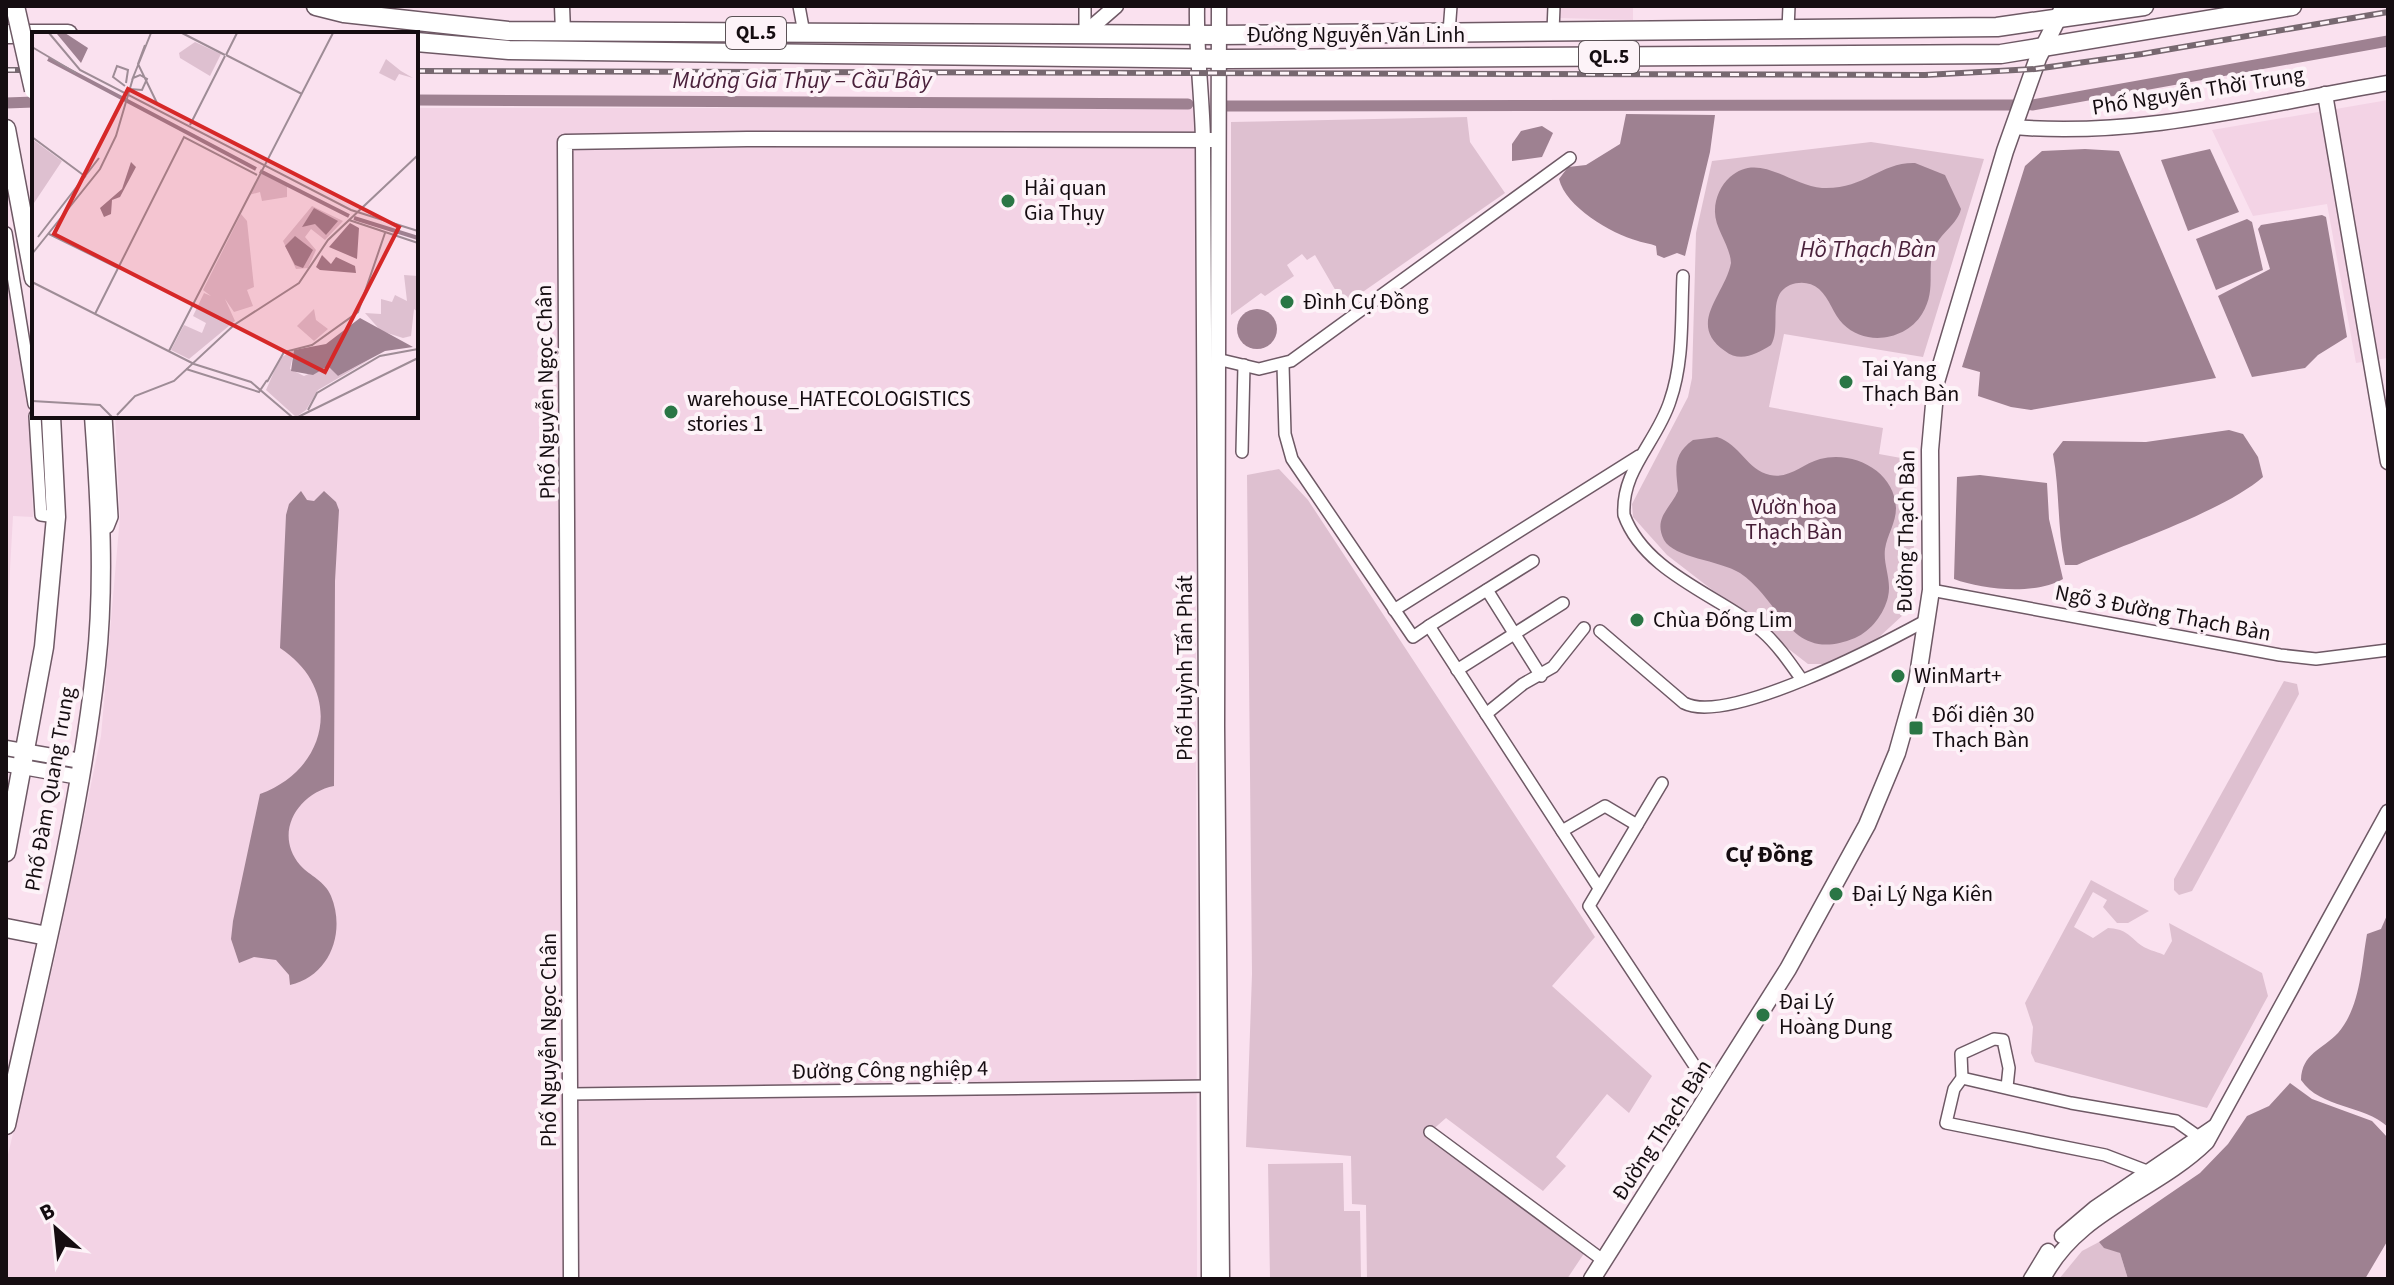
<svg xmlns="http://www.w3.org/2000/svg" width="2394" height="1285" font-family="'Source Sans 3',sans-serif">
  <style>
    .built { fill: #f3d3e5 }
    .green { fill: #dec0d0 }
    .water { fill: #9e8191 }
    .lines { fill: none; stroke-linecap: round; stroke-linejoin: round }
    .canal { stroke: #9e8191; stroke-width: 11 }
    .minor-casing { stroke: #6e5965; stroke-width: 14 }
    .tertiary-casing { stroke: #6e5965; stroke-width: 17 }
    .secondary-casing { stroke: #6e5965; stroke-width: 19 }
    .trunk-casing { stroke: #6e5965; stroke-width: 21 }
    .minor { stroke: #fff; stroke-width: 11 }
    .tertiary { stroke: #fff; stroke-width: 14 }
    .secondary { stroke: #fff; stroke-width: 16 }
    .trunk { stroke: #fff; stroke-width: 18 }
    .rail-casing { stroke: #776870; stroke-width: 6 }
    .rail { stroke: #fdf3f8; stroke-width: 3; stroke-dasharray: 9; stroke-linecap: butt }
    .trunk-bridge-casing { stroke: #6e5965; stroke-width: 21; stroke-linecap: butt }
    .trunk-bridge { stroke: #fff; stroke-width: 18 }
    .poi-dot { fill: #2a7645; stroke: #fdf3f8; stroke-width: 3 }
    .labels { text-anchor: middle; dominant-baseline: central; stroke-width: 8; stroke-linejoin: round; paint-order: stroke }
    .shield { fill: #fdf3f8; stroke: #5b5256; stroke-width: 2 }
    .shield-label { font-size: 20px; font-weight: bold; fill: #150d11 }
    .street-label { font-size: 22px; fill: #150d11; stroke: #fdf3f8 }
    .poi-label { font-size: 22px; fill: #150d11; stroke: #fdf3f8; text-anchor: start }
    .park-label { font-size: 22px; fill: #461d36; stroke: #fdf3f8 }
    .water-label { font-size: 24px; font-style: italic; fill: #4a213b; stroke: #fdf3f8 }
    .neighbourhood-label { font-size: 24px; font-weight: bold; fill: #150d11; stroke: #fdf3f8 }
    .inset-river { fill: none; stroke: #9e8191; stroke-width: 4 }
    .inset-road { fill: none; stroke: #9e8c96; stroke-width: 2 }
    .view { fill: #d62828; fill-opacity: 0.15; stroke: #d62828; stroke-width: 4 }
    .inset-edge { fill: none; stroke: #150d11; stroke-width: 4 }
  </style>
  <rect width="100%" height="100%" fill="#fae1ef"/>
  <g class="built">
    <polygon points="1559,6 1633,6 1633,20 1558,18"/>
    <polygon points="2388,100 2388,358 2356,363 2327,204 2253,216 2212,130"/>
    <polygon points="416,108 1195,108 1197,1279 6,1279 6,1163 56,953 101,736 120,516 115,416 416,416"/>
    <polygon points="6,269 29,399 33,517 13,516 6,641"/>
  </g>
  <g class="green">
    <polygon points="1467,117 1470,142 1505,193 1344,305 1315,255 1307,260 1302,254 1287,265 1294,276 1265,296 1261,293 1231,315 1231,122"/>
    <polygon points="1871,142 1984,159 1923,357 1784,334 1769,407 1883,428 1879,454 1901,458 1916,474 1913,581 1903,615 1877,639 1824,664 1808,664 1667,555 1633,517 1632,504 1688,397 1692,378 1696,233 1712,161"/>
    <polygon points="1279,469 1308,500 1595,937 1552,986 1652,1076 1629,1113 1607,1094 1556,1157 1566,1166 1543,1191 1446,1118 1430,1132 1587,1249 1567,1279 1367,1279 1366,1205 1352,1204 1351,1156 1246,1147 1252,974 1247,475"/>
    <polygon points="2284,681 2297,684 2299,694 2192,891 2179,895 2174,890 2174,879"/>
    <path d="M2091 880 2149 911 2128 923H2117L2103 907 2107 900 2093 892 2074 927 2093 938 2108 928C2124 929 2128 934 2138 943 2146 950 2156 951 2164 955L2172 941 2169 923 2262 973 2268 996 2207 1108 2035 1062 2031 1053 2033 1027 2025 1003Z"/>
    <polygon points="1343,1163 1344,1211 1360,1211 1361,1279 1270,1279 1268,1164"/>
    <polygon points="2099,1242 2120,1253 2128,1279 2059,1279 2082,1251"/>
  </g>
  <g class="water">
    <path d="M1626 114 1715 115 1710 152 1685 256 1677 253 1664 258 1657 255 1656 246C1649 243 1644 243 1638 241 1610 233 1566 207 1559 179L1568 167 1586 165 1620 144Z"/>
    <polygon points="1542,126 1553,133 1542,157 1512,161 1512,144 1521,131"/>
    <polygon points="2085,149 2119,151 2216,378 2031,410 2011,407 1978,396 1980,372 1962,367 2025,166 2042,151"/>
    <polygon points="2210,149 2239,212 2188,231 2161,160"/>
    <path d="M1915 163 1945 175 1961 209C1957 225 1940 233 1934 249 1926 270 1937 290 1922 314 1906 340 1866 347 1843 324 1833 314 1830 299 1819 289 1811 282 1800 281 1790 285 1766 296 1782 327 1771 345 1757 354 1740 363 1725 351 1686 324 1725 295 1731 263 1730 244 1714 228 1715 210 1715 198 1721 185 1730 177 1759 151 1791 186 1822 188 1864 190 1880 162 1915 163Z"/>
    <polygon points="2322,215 2326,217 2347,337 2318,355 2305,368 2252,377 2218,296 2270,269 2258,229 2261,225"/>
    <polygon points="2247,219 2252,222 2263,270 2216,290 2196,239"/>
    <circle cx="1257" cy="329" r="20"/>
    <path d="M2229 430 2243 434 2258 457 2263 477C2224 511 2128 543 2077 565H2065C2057 528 2060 491 2053 454L2063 441 2146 442Z"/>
    <path d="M1717 437C1740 444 1747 470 1770 475 1790 479 1802 464 1820 459 1853 450 1895 471 1896 508 1896 523 1887 535 1885 549 1883 565 1892 580 1888 597 1884 614 1871 631 1855 638 1789 665 1782 601 1740 573 1719 560 1674 558 1664 540 1653 518 1670 509 1678 491 1676 469 1672 455 1693 440Z"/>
    <path d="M1980 475 2047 483 2049 519 2063 579C2036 595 1983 590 1954 579L1957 477Z"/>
    <path d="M301 491 307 500 314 501 324 491 336 502 339 510 335 581 334 786C298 793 273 833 300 865 310 876 325 881 331 896 346 932 330 976 290 985L289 975 276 960 254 957 239 963 231 939 233 921 260 794C329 769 344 690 280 648L286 515 289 504Z"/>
    <path d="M2388 913V1127C2363 1104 2321 1109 2301 1080 2302 1053 2322 1050 2338 1033 2361 1006 2361 967 2367 934L2381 929Z"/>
    <polygon points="2290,1083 2312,1099 2372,1121 2388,1138 2388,1240 2365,1279 2128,1279 2120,1253 2104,1248 2099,1242 2200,1173 2228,1144 2247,1116 2269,1106"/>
  </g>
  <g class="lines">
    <g class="canal">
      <polyline points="416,100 1188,104"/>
      <polyline points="6,103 34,102"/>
      <polyline points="2032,105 2388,41"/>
      <polyline points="1224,106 2013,105"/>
    </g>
    <g class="minor-casing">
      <g id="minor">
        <polyline points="799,6 804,33"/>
        <polyline points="1788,29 1789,6"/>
        <polyline points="1553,31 1554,6"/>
        <polyline points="1449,32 1451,6"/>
        <polyline points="1085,33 1085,6"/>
        <polyline points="6,233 34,404"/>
        <path d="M1683 276C1681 318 1684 361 1670 401 1657 442 1621 470 1624 515 1645 573 1718 595 1762 631 1778 645 1790 663 1802 680"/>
        <polyline points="1217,359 1259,369 1291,361 1570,158"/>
        <polyline points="1283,365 1285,434 1292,459 1413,637 1429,626"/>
        <polyline points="35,416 41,515 56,517"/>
        <polyline points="1242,452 1244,365"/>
        <polyline points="101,531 108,527 112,517 106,416"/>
        <polyline points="1533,561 1429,626 1562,831 1605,806 1637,825 1662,783"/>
        <polyline points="1487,590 1541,676"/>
        <polyline points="1931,590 2280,655 2316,659 2388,650"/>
        <polyline points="1394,610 1639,456"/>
        <path d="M1600 631 1684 703C1728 726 1883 644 1927 620"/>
        <polyline points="1457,670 1563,603"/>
        <polyline points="1486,714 1523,684 1553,667 1584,628"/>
        <polyline points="1637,825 1589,906 1712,1092"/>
        <polyline points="1562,831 1599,888"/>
        <polyline points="1962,1078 2071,1103 2176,1121 2203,1140"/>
        <polyline points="2007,1087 2009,1068 2003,1040 1994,1039 1961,1054 1962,1078 1954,1089 1946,1123 2105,1155 2152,1173"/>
        <polyline points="571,1094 1209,1086"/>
        <polyline points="1430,1132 1604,1261"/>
      </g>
    </g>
    <g class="tertiary-casing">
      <g id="tertiary">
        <polyline points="562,6 563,32"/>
        <path d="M1197 6C1196 52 1202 94 1203 140L1209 1279"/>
        <polyline points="1219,6 1217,726 1222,1279"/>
        <polyline points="1085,33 1116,6"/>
        <polyline points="2325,94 2388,462"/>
        <path d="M2014 127C2139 138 2265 104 2388 83"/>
        <polyline points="6,748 81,761"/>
        <polyline points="6,764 79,777"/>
        <polyline points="2062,1236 2095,1208 2214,1127"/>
        <polyline points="571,1279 565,142 747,139 1217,140"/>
        <polyline points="2031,1279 2048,1251"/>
        <path d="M2043 1279C2077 1211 2155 1193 2207 1142L2388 812"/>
      </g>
    </g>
    <g class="secondary-casing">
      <polyline id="secondary" points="1592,1279 1788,969 1867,825 1897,753 1917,682 1931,590 1930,450 1936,382 2005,151 2038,58 2064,6"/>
    </g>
    <g class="trunk-casing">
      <g id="trunk">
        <polyline points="316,6 344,13 508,31 1218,35 1997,27 2144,6"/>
        <polyline points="6,34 68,34"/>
        <polyline points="416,42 509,50 1228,59 2001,54 2292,6"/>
        <polyline points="6,129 34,278"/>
        <polyline points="6,852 44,647 56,517 51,416"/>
        <polyline points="6,928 47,936"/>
        <path d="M6 1125C39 973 79 820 96 665 105 583 100 498 94 416"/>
      </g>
    </g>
    <use href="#minor" class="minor"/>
    <use href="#tertiary" class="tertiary"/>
    <use href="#secondary" class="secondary"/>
    <use href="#trunk" class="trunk"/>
    <g class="rail-casing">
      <g id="rail">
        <polyline points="6,70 34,70"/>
        <polyline points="416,71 1925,75 2035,69 2142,54 2388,12"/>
      </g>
    </g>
    <use href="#rail" class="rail"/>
    <g class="trunk-bridge-casing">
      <polyline id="trunk-bridge" points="15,6 34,90"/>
    </g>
    <use href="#trunk-bridge" class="trunk-bridge"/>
  </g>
  <g class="poi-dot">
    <circle cx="1008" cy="201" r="8"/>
    <circle cx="1287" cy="302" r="8"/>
    <circle cx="1846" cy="382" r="8"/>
    <circle cx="671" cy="412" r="8"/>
    <circle cx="1637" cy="620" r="8"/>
    <circle cx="1898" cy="676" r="8"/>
    <rect x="1908" y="720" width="16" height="16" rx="4"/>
    <circle cx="1836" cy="894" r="8"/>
    <circle cx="1763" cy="1015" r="8"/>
  </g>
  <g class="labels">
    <g class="shield">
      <rect x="726" y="17" width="60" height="32" rx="6"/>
      <rect x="1579" y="41" width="60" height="32" rx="6"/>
    </g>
    <g class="shield-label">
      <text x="756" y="33">QL.5</text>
      <text x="1609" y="57">QL.5</text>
    </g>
    <g class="street-label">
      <text x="1356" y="35">Đường Nguyễn Văn Linh</text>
      <text transform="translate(2198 91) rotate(-9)">Phố Nguyễn Thời Trung</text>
      <text transform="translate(546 392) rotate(-91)">Phố Nguyễn Ngọc Chân</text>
      <text transform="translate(1906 531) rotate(-89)">Đường Thạch Bàn</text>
      <text transform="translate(2163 613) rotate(11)">Ngõ 3 Đường Thạch Bàn</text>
      <text transform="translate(1185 668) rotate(-90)">Phố Huỳnh Tấn Phát</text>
      <text transform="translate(50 789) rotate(-80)">Phố Đàm Quang Trung</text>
      <text transform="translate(549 1040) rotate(-90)">Phố Nguyễn Ngọc Chân</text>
      <text transform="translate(890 1070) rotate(-1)">Đường Công nghiệp 4</text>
      <text transform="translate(1662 1130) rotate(-57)">Đường Thạch Bàn</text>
    </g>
    <g class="poi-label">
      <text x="1024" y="188">Hải quan<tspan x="1024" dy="25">Gia Thụy</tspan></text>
      <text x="1303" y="302">Đình Cự Đồng</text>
      <text x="1862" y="369">Tai Yang<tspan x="1862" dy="25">Thạch Bàn</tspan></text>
      <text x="687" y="399">warehouse_HATECOLOGISTICS<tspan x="687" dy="25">stories 1</tspan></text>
      <text x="1653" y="620">Chùa Đống Lim</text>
      <text x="1914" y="676">WinMart+</text>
      <text x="1932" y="715">Đối diện 30<tspan x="1932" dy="25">Thạch Bàn</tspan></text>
      <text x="1852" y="894">Đại Lý Nga Kiên</text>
      <text x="1779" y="1002">Đại Lý<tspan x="1779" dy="25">Hoàng Dung</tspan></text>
    </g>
    <g class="park-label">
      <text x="1794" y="507">Vườn hoa<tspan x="1794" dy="25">Thạch Bàn</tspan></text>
    </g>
    <g class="water-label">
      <text x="802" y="80">Mương Gia Thụy – Cầu Bây</text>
      <text x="1868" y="249">Hồ Thạch Bàn</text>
    </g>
    <g class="neighbourhood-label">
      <text x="1769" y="854">Cự Đồng</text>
    </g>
  </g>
  <g transform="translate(32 32)">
    <rect width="386" height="386" fill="#fae1ef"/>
    <path d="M163 10 189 22 178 44 148 26 147 21ZM354 27 369 39 381 46 367 42 363 49 347 41ZM0 107 30 129 0 174ZM228 141 255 154V165L230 169 228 160 217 163ZM280 174 311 189 293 208 279 197 273 205 284 218 276 236 264 237 251 209ZM209 182 215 189 222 255 215 258 221 274 202 280 193 267 203 289 157 327 139 318 152 293 170 301 174 291 161 284 172 261 179 264 171 258ZM372 243 386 244V280L382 277 379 304 371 306 349 299 333 281 349 282V267L360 270 363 263 375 269ZM282 277 284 288 296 297 282 309 265 294ZM262 318 258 337 272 344 296 333 306 344 339 327 286 358 274 378 264 385 234 358 248 326Z" fill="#dec0d0"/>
    <path d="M33 1 56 16 49 31 25 2ZM99 130 104 135 88 165 80 168 79 182 72 185 68 176 90 157ZM282 176 306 189 294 203 283 192 270 195ZM318 191 327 196 325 227 297 215ZM263 204 281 218 271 236 263 233 253 214ZM290 223 299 232 304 225 323 234 324 241 288 238 284 235ZM328 286 381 315 353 319 306 344 296 334 281 343 259 339 262 318 294 312Z" fill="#9e8191"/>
    <path class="inset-river" d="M16 27 224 137M228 139 317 184M322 186 386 206"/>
    <path class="inset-road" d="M17 1 48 38 319 178 386 199M150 1 193 23M113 13 106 32 125 71M0 15 44 41M194 23 270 62M194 23 205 1M100 48 119 1M93 54 81 45 85 34 96 38 94 51M158 93 193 24M0 105 54 145M317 188 386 211M17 202 86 236M6 205 67 126M0 222 68 137 84 104 101 46 108 43 115 47 110 58 98 57M0 250 162 332 219 350 260 385M63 282 152 105 225 143M137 319 301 1M154 337 227 360 235 348M235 350 252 320 280 313 326 280 353 201M0 369 68 373 80 385M276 378 285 361 348 324 386 317M85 383 103 364 142 349 202 293 267 251 296 208 386 123M266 385 386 326"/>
    <path class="view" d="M96 57 367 195 293 340 22 202Z"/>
    <rect width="386" height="386" class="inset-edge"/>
  </g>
  <rect width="2394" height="1285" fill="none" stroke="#150d11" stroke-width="16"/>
  <g transform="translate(56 1229) rotate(333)" stroke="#fdf3f8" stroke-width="6" paint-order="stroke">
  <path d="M0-6L14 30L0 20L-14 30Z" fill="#150d11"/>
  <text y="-12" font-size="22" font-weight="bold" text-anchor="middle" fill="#150d11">B</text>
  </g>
</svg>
